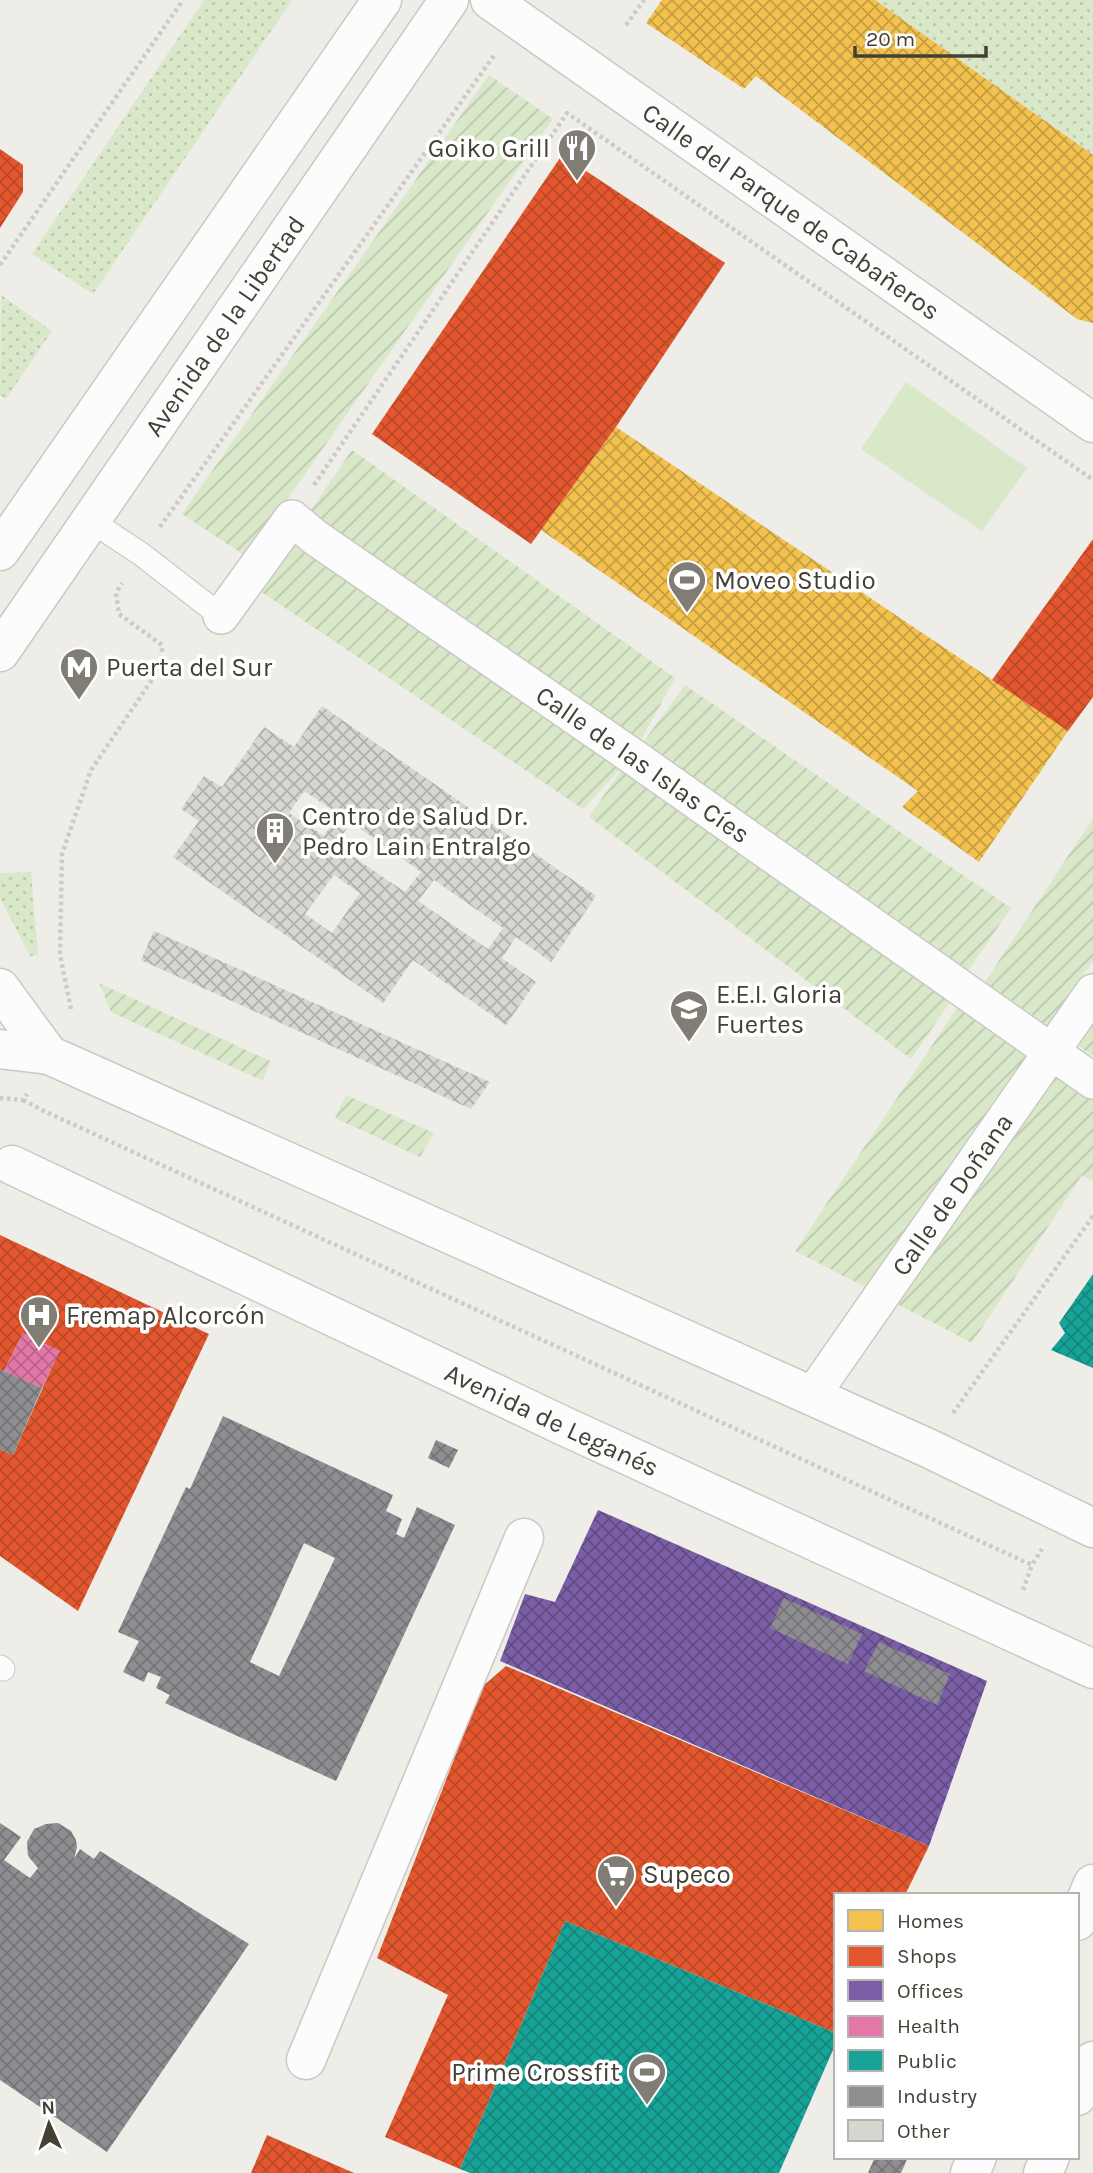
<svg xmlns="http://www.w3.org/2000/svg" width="1093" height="2173" font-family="Karla,sans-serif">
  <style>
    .grass { fill: url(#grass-dots) }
    .garden { fill: url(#garden-furrows) }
    .pitch { fill: #d8e8c9 }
    .homes { fill: url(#homes-cross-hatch) }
    .shops { fill: url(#shops-cross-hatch) }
    .offices { fill: url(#offices-cross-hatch) }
    .health { fill: url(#health-cross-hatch) }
    .public { fill: url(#public-cross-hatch) }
    .industry { fill: url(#industry-cross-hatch); fill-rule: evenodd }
    .building { fill: url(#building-cross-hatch); fill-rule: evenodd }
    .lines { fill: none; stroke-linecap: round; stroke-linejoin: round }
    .service-casing { stroke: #cac9c4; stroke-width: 25 }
    .pedestrian-casing { stroke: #cac9c4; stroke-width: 38 }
    .minor-casing { stroke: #cac9c4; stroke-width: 41 }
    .tertiary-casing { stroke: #cac9c4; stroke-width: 41 }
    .path { stroke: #cccbc7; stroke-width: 4.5; stroke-dasharray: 3.5 3.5; stroke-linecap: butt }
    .service { stroke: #fcfcfc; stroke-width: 23 }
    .pedestrian { stroke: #fcfcfc; stroke-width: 35 }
    .minor { stroke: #fcfcfc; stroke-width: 38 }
    .tertiary { stroke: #fcfcfc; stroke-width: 38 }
    .labels { text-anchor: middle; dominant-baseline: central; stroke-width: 7; stroke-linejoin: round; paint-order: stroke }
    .poi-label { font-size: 26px; fill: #434035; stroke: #fff; text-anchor: start }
    .street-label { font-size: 26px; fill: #434035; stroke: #fff }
  </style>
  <defs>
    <pattern id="grass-dots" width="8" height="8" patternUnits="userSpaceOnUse" patternTransform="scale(1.75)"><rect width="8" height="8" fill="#d8e8c9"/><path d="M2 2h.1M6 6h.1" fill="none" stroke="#bbc8ad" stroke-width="1.8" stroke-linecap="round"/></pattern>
    <pattern id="garden-furrows" width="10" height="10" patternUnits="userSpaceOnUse" patternTransform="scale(1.75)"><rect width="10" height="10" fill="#d8e8c9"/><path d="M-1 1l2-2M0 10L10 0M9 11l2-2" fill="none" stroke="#bbc8ad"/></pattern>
    <pattern id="homes-cross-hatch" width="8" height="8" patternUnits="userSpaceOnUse" patternTransform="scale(1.75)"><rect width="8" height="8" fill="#f2c14e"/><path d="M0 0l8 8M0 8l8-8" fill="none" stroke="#c69e42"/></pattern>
    <pattern id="shops-cross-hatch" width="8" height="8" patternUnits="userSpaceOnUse" patternTransform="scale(1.75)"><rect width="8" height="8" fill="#e4572e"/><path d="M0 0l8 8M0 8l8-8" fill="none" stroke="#ba4928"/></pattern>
    <pattern id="offices-cross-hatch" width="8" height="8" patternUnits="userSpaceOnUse" patternTransform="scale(1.75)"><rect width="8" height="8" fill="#7b5ea7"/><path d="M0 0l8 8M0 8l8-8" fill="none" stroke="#614b81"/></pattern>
    <pattern id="health-cross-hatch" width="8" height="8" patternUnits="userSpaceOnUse" patternTransform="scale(1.75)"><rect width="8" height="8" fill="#e377a8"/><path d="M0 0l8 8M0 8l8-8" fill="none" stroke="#ba638a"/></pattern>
    <pattern id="public-cross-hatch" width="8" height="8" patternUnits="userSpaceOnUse" patternTransform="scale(1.75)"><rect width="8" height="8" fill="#17a398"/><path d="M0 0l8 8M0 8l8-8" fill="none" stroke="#16867d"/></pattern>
    <pattern id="industry-cross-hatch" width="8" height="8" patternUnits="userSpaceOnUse" patternTransform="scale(1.75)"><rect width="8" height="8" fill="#8d8d92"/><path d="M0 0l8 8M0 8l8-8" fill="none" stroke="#757578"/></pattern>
    <pattern id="building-cross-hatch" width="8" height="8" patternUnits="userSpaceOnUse" patternTransform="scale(1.75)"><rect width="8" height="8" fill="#d8d6d0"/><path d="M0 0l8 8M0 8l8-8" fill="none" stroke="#b1afaa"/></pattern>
  </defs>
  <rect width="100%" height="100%" fill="#eeede8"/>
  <g class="grass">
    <polygon points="204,0 292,0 93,294 32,254"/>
    <polygon points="875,0 1093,0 1093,155"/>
    <polygon points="1,295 52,331 6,399 0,395"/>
    <polygon points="31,872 38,955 30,956 0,898 0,873"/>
  </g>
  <g class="garden">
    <polygon points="489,75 553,119 247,557 182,514"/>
    <polygon points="352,450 675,678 632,756 960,987 911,1059 589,817 626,763 583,809 257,589"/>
    <polygon points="685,685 1011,908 966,974 639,748"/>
    <polygon points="1093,818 1093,961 1048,1026 985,982"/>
    <polygon points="99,983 270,1061 263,1081 111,1012"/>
    <polygon points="961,1002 1034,1054 867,1288 795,1251"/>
    <polygon points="1093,1025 1093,1056 1079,1046"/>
    <polygon points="1056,1076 1093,1099 1093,1181 1082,1175 972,1343 897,1304 998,1130"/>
    <polygon points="346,1095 434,1133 420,1157 335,1118"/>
  </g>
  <polygon class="pitch" points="906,382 1027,468 982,531 861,449"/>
  <g class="homes">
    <polygon points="662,0 875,0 1093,155 1093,323 1077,319 756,76 744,89 646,23"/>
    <polygon points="616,427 1068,731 979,862 902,807 918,791 541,530"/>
  </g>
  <g class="shops">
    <polygon points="0,149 23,165 23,192 0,228"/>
    <polygon points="562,155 725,263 616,427 531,544 372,434"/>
    <polygon points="1093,539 1093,697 1068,731 992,680"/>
    <polygon points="0,1235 209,1334 78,1611 0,1556 0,1449 13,1455 59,1351 23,1333 4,1371 0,1369"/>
    <polygon points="506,1666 929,1846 905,1895 836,1895 836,2033 565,1921 460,2169 385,2137 448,1995 377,1958 482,1687"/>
    <polygon points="267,2135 354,2173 251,2173"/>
  </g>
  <polygon class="offices" points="598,1510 987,1681 929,1846 500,1661 525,1594 555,1602"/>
  <polygon class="health" points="23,1333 60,1351 42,1388 4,1371"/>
  <g class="public">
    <polygon points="1093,1274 1093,1368 1051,1350 1065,1333 1059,1323"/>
    <polygon points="565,1921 836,2033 836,2043 779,2173 470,2173 460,2169"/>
  </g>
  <g class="industry">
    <polygon points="0,1369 42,1388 13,1455 0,1449"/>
    <path d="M223 1416 393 1495 386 1511 402 1519 396 1534 404 1538 417 1507 455 1525 336 1781 165 1703 170 1695 156 1688 161 1677 148 1672 144 1682 123 1672 139 1641 118 1632 186 1487 190 1489ZM304 1543 335 1558 279 1676 250 1662Z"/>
    <polygon points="436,1440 458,1450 449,1468 428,1458"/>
    <polygon points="784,1598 862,1634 848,1664 770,1628"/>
    <polygon points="879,1642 950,1674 937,1705 864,1671"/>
    <polygon points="0,1823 21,1837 4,1860 30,1878 38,1868 28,1856 27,1842 34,1829 46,1824 58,1823 71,1831 76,1840 77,1847 74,1859 80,1849 94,1859 100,1851 249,1944 107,2152 0,2080"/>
    <polygon points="875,2157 908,2157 901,2173 868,2173"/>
  </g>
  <g class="building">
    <path d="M322 706 596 896 551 962 516 937 502 958 536 982 506 1025 413 960 383 1003 173 857 199 821 181 809 204 776 222 787 264 727 294 747ZM304 791 339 814 324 836 289 813ZM351 822 421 872 405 892 336 845ZM334 875 360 893 332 933 305 914ZM434 880 503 928 488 949 418 901Z"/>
    <polygon points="154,931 490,1082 471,1109 141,960"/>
  </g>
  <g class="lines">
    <g class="service-casing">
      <g id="service">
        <polyline points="91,521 141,554 221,616"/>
        <polyline points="0,1667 3,1669"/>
      </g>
    </g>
    <g class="pedestrian-casing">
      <g id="pedestrian">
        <path id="s1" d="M221 616 292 518 316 538 632 756 1093 1081"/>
        <path id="s2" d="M811 1397 1093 992"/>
      </g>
    </g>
    <g class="minor-casing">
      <g id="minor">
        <path id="s3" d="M490 0 1093 423"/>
        <path id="s4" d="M12 1165 566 1427 1093 1669"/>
        <polyline points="1077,1921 1093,1884"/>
        <polyline points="306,2060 524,1538"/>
        <polyline points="1077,2096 1093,2061"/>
        <polyline points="970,2173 977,2157"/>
        <polyline points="1043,2173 1050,2157"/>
      </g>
    </g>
    <g class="tertiary-casing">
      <g id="tertiary">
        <polyline points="0,551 382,0"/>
        <path id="s5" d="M0 652 449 0"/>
        <polyline points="0,988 49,1055"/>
        <polyline points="0,1049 49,1055 928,1448 1093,1528"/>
      </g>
    </g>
    <g class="path">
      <polyline points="626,25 644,0"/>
      <polyline points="0,265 183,0"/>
      <polyline points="314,485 567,113 1093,480"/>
      <polyline points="160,527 495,54"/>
      <polyline points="71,1009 60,955 62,854 91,770 162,665 162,645 119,614 116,593 122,583"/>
      <polyline points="0,1098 23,1100 27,1094"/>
      <polyline points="23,1100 44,1111 1032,1565 1042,1549"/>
      <polyline points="953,1413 1093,1216"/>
      <polyline points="1023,1590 1032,1565"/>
    </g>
    <use href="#service" class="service"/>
    <use href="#pedestrian" class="pedestrian"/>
    <use href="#minor" class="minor"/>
    <use href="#tertiary" class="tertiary"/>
  </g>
  <defs>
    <g id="restaurant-pin" transform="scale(2.0125)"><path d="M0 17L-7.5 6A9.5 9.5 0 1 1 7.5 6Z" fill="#7f7d74" stroke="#fff"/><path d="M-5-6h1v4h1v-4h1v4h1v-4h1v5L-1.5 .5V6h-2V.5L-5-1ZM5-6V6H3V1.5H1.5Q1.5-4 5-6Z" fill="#fff"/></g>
    <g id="stadium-pin" transform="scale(2.0125)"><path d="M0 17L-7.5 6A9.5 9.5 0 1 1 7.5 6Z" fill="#7f7d74" stroke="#fff"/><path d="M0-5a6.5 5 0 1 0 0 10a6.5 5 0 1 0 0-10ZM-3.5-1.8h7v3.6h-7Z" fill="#fff"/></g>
    <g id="metro-pin" transform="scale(2.0125)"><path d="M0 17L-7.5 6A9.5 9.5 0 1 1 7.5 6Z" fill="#7f7d74" stroke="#fff"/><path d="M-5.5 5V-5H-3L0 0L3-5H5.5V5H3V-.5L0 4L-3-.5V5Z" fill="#fff"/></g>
    <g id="building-pin" transform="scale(2.0125)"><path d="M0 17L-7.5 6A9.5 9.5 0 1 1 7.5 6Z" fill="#7f7d74" stroke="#fff"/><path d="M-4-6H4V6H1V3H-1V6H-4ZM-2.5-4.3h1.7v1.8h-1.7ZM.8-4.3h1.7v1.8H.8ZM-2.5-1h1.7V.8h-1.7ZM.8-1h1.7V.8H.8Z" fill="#fff"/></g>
    <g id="school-pin" transform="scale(2.0125)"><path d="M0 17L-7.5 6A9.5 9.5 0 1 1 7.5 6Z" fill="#7f7d74" stroke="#fff"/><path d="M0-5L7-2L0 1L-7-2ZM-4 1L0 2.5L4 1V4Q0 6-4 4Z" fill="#fff"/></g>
    <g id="hospital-pin" transform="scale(2.0125)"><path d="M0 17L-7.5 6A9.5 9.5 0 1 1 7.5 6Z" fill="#7f7d74" stroke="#fff"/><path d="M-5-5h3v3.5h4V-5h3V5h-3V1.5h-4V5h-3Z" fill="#fff"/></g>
    <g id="supermarket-pin" transform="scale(2.0125)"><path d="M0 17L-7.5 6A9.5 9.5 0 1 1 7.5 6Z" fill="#7f7d74" stroke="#fff"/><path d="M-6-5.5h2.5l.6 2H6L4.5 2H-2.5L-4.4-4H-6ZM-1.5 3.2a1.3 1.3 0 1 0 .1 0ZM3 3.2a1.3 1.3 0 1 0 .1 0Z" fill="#fff"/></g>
  </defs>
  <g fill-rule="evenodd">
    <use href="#restaurant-pin" x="577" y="148"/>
    <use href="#stadium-pin" x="687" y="580"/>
    <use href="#metro-pin" x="79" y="667"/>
    <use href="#building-pin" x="275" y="831"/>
    <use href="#school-pin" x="689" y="1009"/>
    <use href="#hospital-pin" x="39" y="1315"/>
    <use href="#supermarket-pin" x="616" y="1874"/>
    <use href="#stadium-pin" x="647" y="2072"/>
  </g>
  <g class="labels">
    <g class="poi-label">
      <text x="550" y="148" text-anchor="end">Goiko Grill</text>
      <text x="714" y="580">Moveo Studio</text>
      <text x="106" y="667">Puerta del Sur</text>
      <text x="302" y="816">Centro de Salud Dr.<tspan x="302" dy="30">Pedro Lain Entralgo</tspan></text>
      <text x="716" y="994">E.E.I. Gloria<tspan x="716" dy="30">Fuertes</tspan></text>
      <text x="66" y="1315">Fremap Alcorcón</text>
      <text x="643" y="1874">Supeco</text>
      <text x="620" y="2072" text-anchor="end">Prime Crossfit</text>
    </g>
    <g class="street-label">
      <text stroke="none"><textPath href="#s3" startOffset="368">Calle del Parque de Cabañeros</textPath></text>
      <text stroke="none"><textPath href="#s5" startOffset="396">Avenida de la Libertad</textPath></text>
      <text stroke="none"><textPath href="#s1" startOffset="550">Calle de las Islas Cíes</textPath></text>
      <text stroke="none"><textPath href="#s2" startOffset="247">Calle de Doñana</textPath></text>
      <text stroke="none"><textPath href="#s4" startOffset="597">Avenida de Leganés</textPath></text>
    </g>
  </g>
  <rect x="834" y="1893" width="245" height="266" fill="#ffffff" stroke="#b4b3ae" stroke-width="2"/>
  <rect x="848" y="1910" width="35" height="21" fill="#f2c14e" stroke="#b4b3ae" stroke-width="2"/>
  <text x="897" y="1928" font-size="21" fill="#434035">Homes</text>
  <rect x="848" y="1946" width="35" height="21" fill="#e4572e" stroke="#b4b3ae" stroke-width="2"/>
  <text x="897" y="1963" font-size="21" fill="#434035">Shops</text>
  <rect x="848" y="1980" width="35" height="21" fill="#7b5ea7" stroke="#b4b3ae" stroke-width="2"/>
  <text x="897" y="1998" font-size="21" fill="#434035">Offices</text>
  <rect x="848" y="2016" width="35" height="21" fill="#e377a8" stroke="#b4b3ae" stroke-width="2"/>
  <text x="897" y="2033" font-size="21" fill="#434035">Health</text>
  <rect x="848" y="2050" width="35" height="21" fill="#17a398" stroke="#b4b3ae" stroke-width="2"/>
  <text x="897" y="2068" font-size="21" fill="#434035">Public</text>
  <rect x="848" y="2086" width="35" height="21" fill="#8d8d92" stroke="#b4b3ae" stroke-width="2"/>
  <text x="897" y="2103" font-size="21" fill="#434035">Industry</text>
  <rect x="848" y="2120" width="35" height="21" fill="#d8d6d0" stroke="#b4b3ae" stroke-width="2"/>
  <text x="897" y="2138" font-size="21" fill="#434035">Other</text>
  <g transform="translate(49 2124) rotate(357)" stroke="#ffffff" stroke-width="5" paint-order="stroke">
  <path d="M0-5L12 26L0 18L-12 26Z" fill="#434035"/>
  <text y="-10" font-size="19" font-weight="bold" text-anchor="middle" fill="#434035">N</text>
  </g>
  <path d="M855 46v10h131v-10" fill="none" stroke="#434035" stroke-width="3.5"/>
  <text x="866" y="46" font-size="21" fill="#434035" stroke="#ffffff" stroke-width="5" paint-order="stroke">20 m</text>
</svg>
